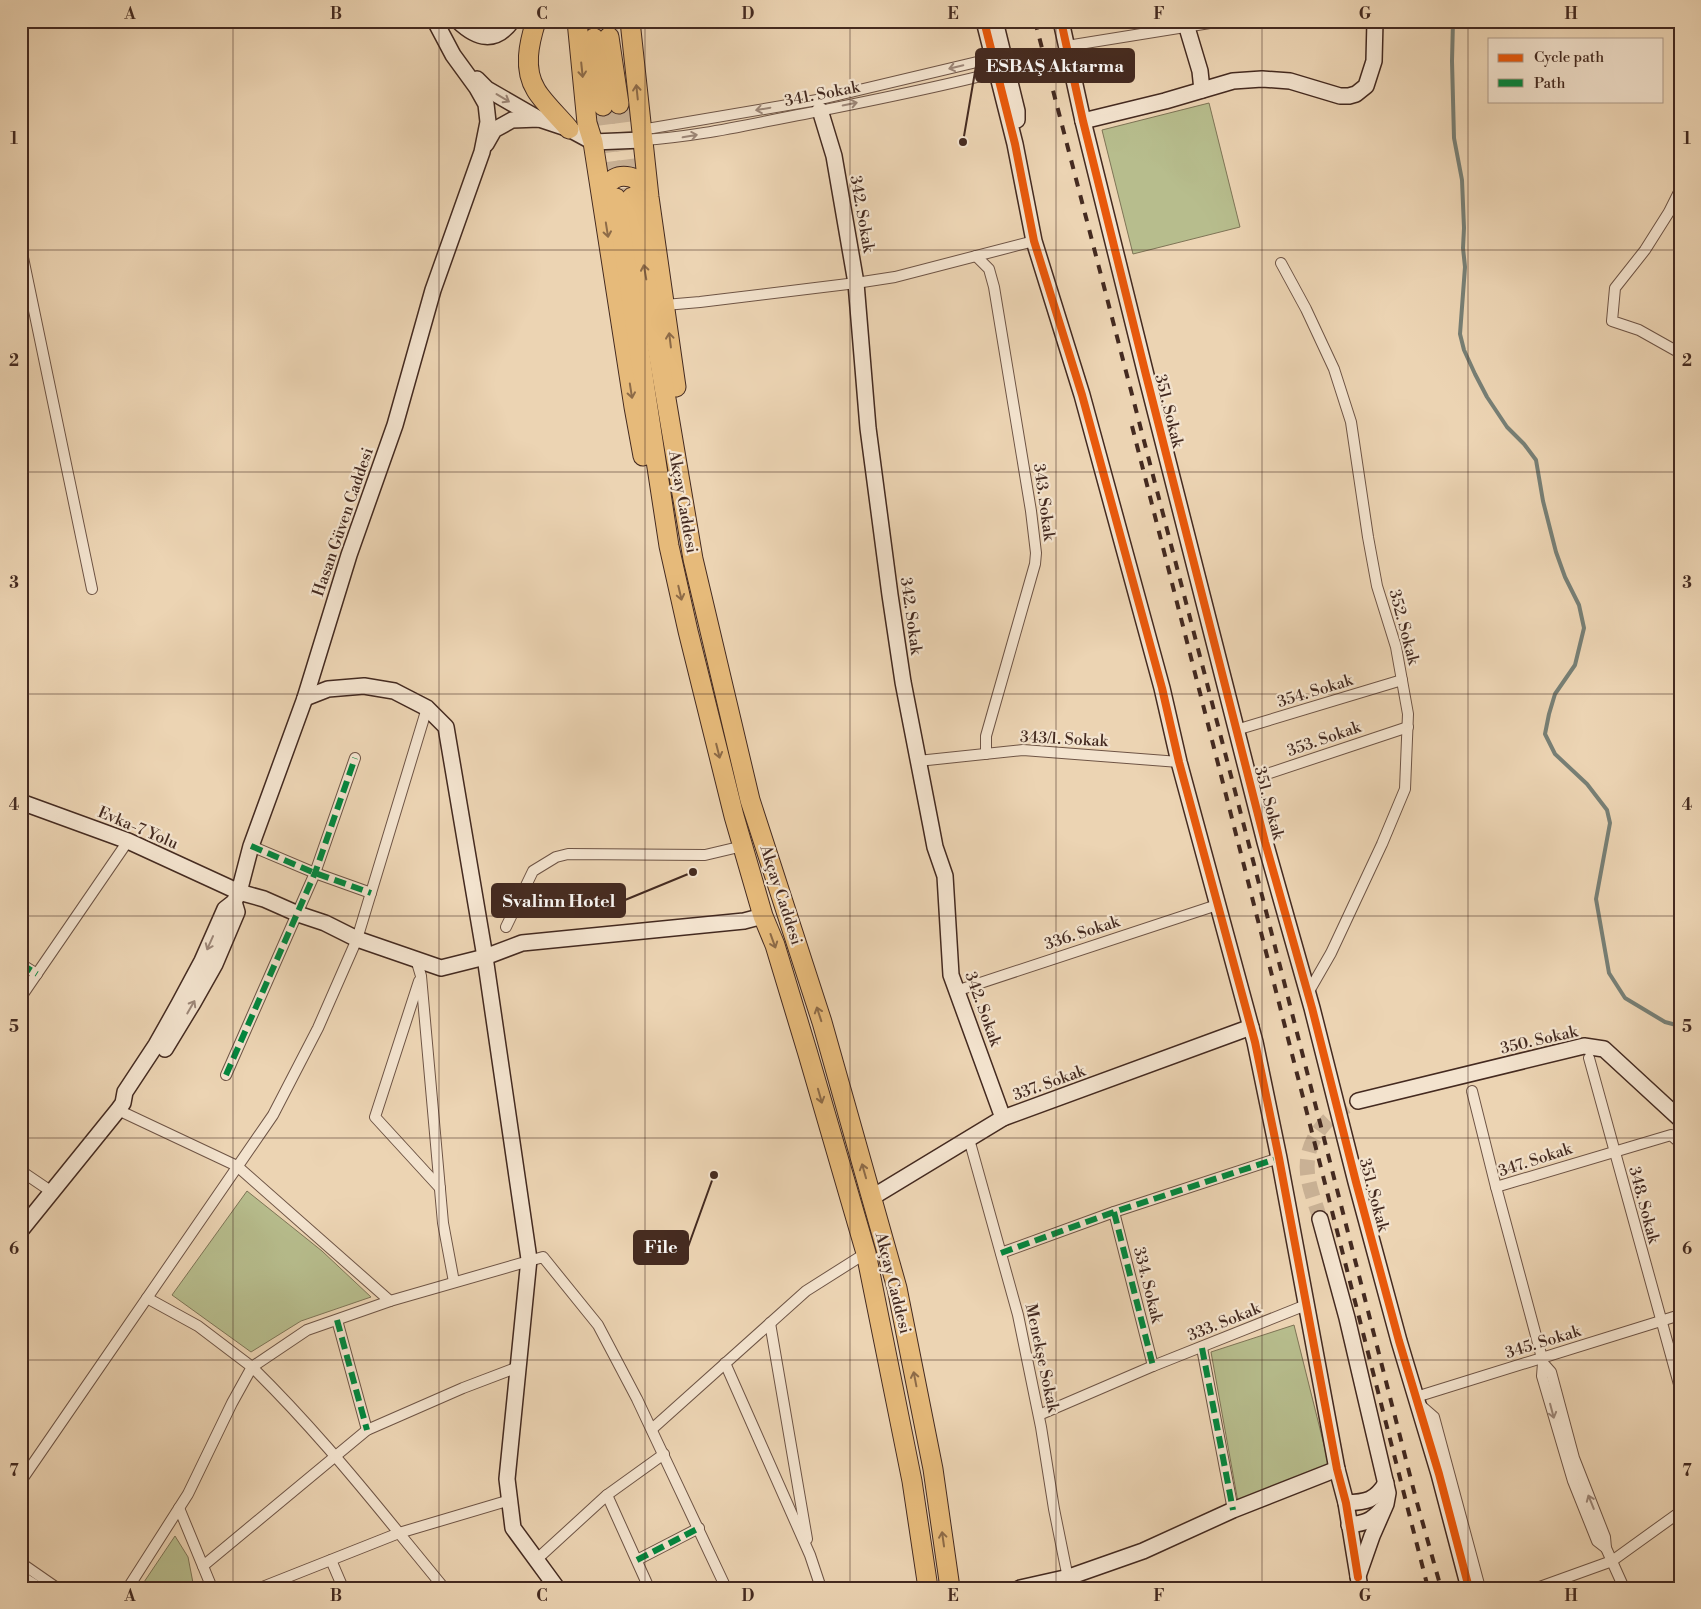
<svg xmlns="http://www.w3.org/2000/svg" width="1701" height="1609" font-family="'Libre Bodoni',serif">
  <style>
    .green { fill: #b7bd8d; stroke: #7e7456 }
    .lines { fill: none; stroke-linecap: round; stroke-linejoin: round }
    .stream { stroke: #777f75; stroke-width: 4 }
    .secondary-tunnel { stroke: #cab296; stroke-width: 15; stroke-dasharray: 15 8; stroke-linecap: butt }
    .highway-tunnel { stroke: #cab296; stroke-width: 19; stroke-dasharray: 19 9; stroke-linecap: butt }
    .street-casing { stroke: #6e5445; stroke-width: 12 }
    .secondary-casing { stroke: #442a20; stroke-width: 18 }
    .highway-casing { stroke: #442a20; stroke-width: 21 }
    .street { stroke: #f3e3ce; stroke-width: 10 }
    .secondary { stroke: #f3e3ce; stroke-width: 15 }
    .highway { stroke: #e6ba7a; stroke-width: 19 }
    .rail { stroke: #442a20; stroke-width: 4; stroke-dasharray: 9 9; stroke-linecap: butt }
    .quiet { stroke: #00873e; stroke-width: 6; stroke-dasharray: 12 6; stroke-linecap: butt }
    .cycleway-casing { stroke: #f3e3ce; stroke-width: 11 }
    .cycleway { stroke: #e8590c; stroke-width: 8 }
    .oneway { stroke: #9c8677 }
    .oneway2 { stroke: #8d6b48 }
    .grid { fill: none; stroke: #442a20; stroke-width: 1; stroke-opacity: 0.55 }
    .labels { text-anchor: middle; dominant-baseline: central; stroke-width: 4.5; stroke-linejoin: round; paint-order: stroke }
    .street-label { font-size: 16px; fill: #442a20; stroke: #f3e3ce }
    .leader { fill: none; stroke: #442a20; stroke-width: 2 }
    .callout-dot { fill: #442a20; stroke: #f3e3ce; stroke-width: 2 }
    .callout { fill: #442a20; stroke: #442a20; stroke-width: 2 }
    .callout-label { font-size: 18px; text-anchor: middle; font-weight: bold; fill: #fff }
    .neatline { fill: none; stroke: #442a20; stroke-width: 2 }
    .grid-label { font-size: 16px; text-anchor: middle; font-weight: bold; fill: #442a20 }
  </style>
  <rect width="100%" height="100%" fill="#ecd4b3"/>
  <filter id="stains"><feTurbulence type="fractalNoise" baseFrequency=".004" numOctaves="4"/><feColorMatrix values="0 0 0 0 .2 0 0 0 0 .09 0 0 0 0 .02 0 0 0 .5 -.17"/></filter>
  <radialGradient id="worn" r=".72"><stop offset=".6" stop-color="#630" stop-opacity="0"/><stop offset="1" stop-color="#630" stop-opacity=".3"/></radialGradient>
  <g class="green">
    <polygon points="1209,103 1240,227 1133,254 1102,130"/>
    <polygon points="247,1191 322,1251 371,1297 301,1321 251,1352 172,1295"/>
    <polygon points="1294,1325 1329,1465 1238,1502 1211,1352"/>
    <polygon points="175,1536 188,1557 194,1588 140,1588"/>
  </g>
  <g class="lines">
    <polyline class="stream" points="1453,21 1452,61 1454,138 1462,180 1464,228 1463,248 1465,267 1460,334 1464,350 1475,374 1487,397 1507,427 1524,444 1536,460 1543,501 1556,552 1565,577 1579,605 1584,628 1575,665 1555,694 1549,714 1545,734 1555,754 1587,784 1607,810 1610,823 1596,899 1609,973 1625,998 1665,1022 1680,1026"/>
    <path class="secondary-tunnel" d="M1320 1219C1316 1205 1310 1191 1308 1177 1302 1142 1327 1113 1358 1101"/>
    <g class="highway-tunnel">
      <polyline points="591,21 594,38"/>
      <polyline points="607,21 609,37"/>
      <polyline points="619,104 631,193"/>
      <polyline points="603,106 615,194"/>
    </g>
    <g class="street-casing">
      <g id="street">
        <polyline points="1067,46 1222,21"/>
        <polyline points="641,130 817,100 998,57"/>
        <path d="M642 140C697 137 750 124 804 114 870 101 936 88 1001 71"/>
        <polyline points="1680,190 1669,212 1645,250 1615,288 1612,321 1639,330 1680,353"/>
        <polyline points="21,248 92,589"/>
        <polyline points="976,256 989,269 994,287 1031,511 1036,553 1035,564 986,736 986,754"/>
        <polyline points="1281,263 1306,309 1334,369 1351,422 1368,537 1377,586 1396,647 1408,714 1405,789 1382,844 1331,953 1308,993"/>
        <polyline points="665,305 700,302 856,283 895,277 1034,241"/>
        <polyline points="1236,730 1402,680"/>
        <polyline points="918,761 1023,750 1179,762"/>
        <polyline points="1249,780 1408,727"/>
        <polyline points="251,846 315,873 371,893"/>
        <polyline points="506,927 533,871 556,857 568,854 705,855 743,846"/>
        <polyline points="416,959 421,976 443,1223 454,1282"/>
        <polyline points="21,964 37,974"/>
        <polyline points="419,981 375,1117 440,1188"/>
        <polyline points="956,991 1217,905"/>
        <polyline points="21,997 128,841"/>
        <polyline points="1589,1058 1680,1388"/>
        <polyline points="226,1075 315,873 355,758"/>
        <polyline points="1472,1091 1496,1187"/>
        <polyline points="118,1110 237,1166 390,1301"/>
        <polyline points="969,1139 1018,1315 1041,1427 1054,1509 1070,1588"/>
        <polyline points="21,1171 52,1192"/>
        <polyline points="1114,1212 1153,1366"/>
        <polyline points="1001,1253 1114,1212 1279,1158"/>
        <polyline points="147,1298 198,1326 252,1367 307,1330 390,1301 543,1257 598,1325 637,1399 726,1588"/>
        <polyline points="337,1320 367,1430"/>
        <polyline points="770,1323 807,1539"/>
        <polyline points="1202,1348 1233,1510"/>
        <polyline points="725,1363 810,1555 821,1588"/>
        <polyline points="1543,1363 1551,1372 1574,1458 1605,1537 1606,1548 1624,1588"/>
        <polyline points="1416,1397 1680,1315"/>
        <polyline points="1419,1404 1434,1417 1480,1588"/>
        <polyline points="1039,1415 1153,1366 1306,1305"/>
        <polyline points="652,1429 806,1291 866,1253"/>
        <polyline points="21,1481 273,1115 318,1028 357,939 427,708"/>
        <polyline points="607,1495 664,1454"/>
        <polyline points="179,1508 212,1588"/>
        <polyline points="1606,1548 1597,1541 1573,1481 1542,1376 1543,1363 1542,1358 1496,1187 1671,1135 1680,1143"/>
        <polyline points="331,1560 343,1588"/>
        <polyline points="536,1560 607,1495 649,1588"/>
        <polyline points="637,1560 699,1528"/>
        <polyline points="21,1563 57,1588"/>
        <polyline points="203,1566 367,1430 463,1388 518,1367"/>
        <polyline points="21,1576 40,1588"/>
        <path d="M128 1588 188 1494 232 1403 252 1367C305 1419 352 1475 399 1533L260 1588"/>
        <polyline points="444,1588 399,1533 510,1500"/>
        <polyline points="1537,1588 1612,1561 1680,1512"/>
      </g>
    </g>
    <g class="secondary-casing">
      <g id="secondary">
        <path d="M458 21C477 39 495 44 512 21"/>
        <polyline points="984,21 1015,144 1034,241 1082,395 1162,688 1179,762 1255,1042 1279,1158 1337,1469 1346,1503 1360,1588"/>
        <polyline points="995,21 1017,111 1017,120"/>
        <polyline points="1061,21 1083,121 1146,375 1265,842 1312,1008 1356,1182 1399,1341 1439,1474 1469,1588"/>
        <polyline points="1185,21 1200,71 1202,90"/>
        <polyline points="477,79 487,89 539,119"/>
        <polyline points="820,110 834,156 856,283 868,428 890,595 903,682 931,826 935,847 945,876 951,975 1003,1118"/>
        <polyline points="1083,121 1165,101 1233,81 1262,79 1290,81 1340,96 1349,96 1356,94 1366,86 1374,61 1375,21"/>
        <polyline points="486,144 494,130 512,120 539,119 569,129 593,142 642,140"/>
        <polyline points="305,698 328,689 364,686 394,691 427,708 446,727 485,957 529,1259 507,1479 513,1528 557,1588"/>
        <polyline points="21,802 128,841 239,892 264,899 298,914 325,923 357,939 441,968 485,957 522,943 744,921 763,916"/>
        <polyline points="165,1049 193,1003 215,964 237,912 234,902"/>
        <polyline points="1358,1101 1584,1046 1604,1049 1680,1119"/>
        <polyline points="871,1198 1003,1118 1251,1027"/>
        <polyline points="1320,1219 1347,1318 1388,1493 1386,1504 1372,1536 1358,1576"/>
        <polyline points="21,1230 118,1110 123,1103 125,1092 156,1045 179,1004 202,961 225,909 234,902 239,892 251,846 305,698 349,555 395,425 433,290 482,152 488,122 486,104 477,88 453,55 435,21"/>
        <path d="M1346 1503C1366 1502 1375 1501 1386 1483"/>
        <path d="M1349 1525C1366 1523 1371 1521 1382 1509"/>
        <polyline points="1020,1588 1069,1577 1143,1551 1233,1510 1337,1469"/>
      </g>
    </g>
    <g class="highway-casing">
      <g id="highway">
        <path d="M536 21C529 43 523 69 536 90 543 102 560 118 569 129"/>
        <polyline points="577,21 587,123 593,142 634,407 643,456"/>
        <polyline points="630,21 649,197 676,387"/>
        <polyline points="609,37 619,104"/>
        <polyline points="594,38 603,106"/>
        <path d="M602 196C607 179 619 172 636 179L648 196"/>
        <polyline points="632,197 693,559 750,800 822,1022 897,1288 933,1469 950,1588"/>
        <polyline points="616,198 669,546 688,631 734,816 763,916 775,945 808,1054 866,1253 912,1481 928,1588"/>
      </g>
    </g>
    <use href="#street" class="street"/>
    <use href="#secondary" class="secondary"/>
    <use href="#highway" class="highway"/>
    <g class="rail">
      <polyline points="1035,21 1256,872 1416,1499 1441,1588"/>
      <polyline points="1132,426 1428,1588"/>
    </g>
    <g class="quiet">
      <polyline points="251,846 315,873 371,893"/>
      <polyline points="21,964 37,974"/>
      <polyline points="226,1075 315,873 355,758"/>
      <polyline points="1114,1212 1153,1366"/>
      <polyline points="1001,1253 1114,1212 1279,1158"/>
      <polyline points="337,1320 367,1430"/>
      <polyline points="1202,1348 1233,1510"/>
      <polyline points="637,1560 699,1528"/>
    </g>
    <g class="cycleway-casing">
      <g id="cycleway">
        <polyline points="984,21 1015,144 1034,241 1082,395 1162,688 1179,762 1255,1042 1279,1158 1337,1469 1346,1503 1358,1577"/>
        <polyline points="1061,21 1083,121 1146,375 1265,842 1312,1008 1356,1182 1399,1341 1439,1474 1469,1588"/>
      </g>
    </g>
    <use href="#cycleway" class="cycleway"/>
  </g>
  <defs><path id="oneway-shaft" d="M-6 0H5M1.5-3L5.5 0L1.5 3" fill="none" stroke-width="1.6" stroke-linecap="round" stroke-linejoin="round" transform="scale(1.25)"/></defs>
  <g class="oneway">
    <use href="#oneway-shaft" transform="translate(956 67) rotate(167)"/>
    <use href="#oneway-shaft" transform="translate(503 98) rotate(31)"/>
    <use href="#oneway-shaft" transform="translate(850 104) rotate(-12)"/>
    <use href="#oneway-shaft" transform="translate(763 109) rotate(170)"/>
    <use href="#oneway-shaft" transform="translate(690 136) rotate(-10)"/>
    <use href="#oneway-shaft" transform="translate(210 943) rotate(114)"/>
    <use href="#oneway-shaft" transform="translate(191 1007) rotate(-60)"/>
    <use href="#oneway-shaft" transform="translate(1552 1411) rotate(75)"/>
    <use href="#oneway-shaft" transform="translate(1591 1502) rotate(-112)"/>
  </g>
  <g class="oneway2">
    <use href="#oneway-shaft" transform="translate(582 70) rotate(84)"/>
    <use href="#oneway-shaft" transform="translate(637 92) rotate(-96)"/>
    <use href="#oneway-shaft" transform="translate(607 230) rotate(81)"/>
    <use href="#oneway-shaft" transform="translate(645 272) rotate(-100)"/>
    <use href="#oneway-shaft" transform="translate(670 340) rotate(-97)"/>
    <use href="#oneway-shaft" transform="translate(631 391) rotate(81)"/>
    <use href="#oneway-shaft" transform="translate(680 593) rotate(77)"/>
    <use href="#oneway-shaft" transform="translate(718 751) rotate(76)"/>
    <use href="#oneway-shaft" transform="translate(773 941) rotate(70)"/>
    <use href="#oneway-shaft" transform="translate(819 1014) rotate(-108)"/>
    <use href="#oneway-shaft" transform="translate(820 1096) rotate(74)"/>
    <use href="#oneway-shaft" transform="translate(864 1171) rotate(-106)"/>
    <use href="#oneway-shaft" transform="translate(915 1379) rotate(-101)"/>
    <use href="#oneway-shaft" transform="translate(943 1539) rotate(-98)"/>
  </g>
  <path class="grid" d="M233 21V1588M439 21V1588M645 21V1588M850 21V1588M1056 21V1588M1262 21V1588M1468 21V1588M21 250H1680M21 472H1680M21 694H1680M21 916H1680M21 1138H1680M21 1360H1680"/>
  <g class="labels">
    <g class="street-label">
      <text transform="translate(822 94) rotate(-11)">341. Sokak</text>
      <text transform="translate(862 214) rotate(80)">342. Sokak</text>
      <text transform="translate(1169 411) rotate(76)">351. Sokak</text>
      <text transform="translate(683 502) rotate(80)">Akçay Caddesi</text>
      <text transform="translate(1044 502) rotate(82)">343. Sokak</text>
      <text transform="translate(343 522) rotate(-71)">Hasan Güven Caddesi</text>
      <text transform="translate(911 616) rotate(82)">342. Sokak</text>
      <text transform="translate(1404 627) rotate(75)">352. Sokak</text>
      <text transform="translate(1315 691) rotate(-17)">354. Sokak</text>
      <text transform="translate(1064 739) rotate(3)">343/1. Sokak</text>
      <text transform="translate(1324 739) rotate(-19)">353. Sokak</text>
      <text transform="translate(1269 803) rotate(75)">351. Sokak</text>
      <text transform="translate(138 828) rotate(23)">Evka-7 Yolu</text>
      <text transform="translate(781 895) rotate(72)">Akçay Caddesi</text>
      <text transform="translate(1082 933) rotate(-18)">336. Sokak</text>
      <text transform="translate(983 1009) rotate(70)">342. Sokak</text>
      <text transform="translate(1539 1040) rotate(-13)">350. Sokak</text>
      <text transform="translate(1049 1083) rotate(-20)">337. Sokak</text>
      <text transform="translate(1535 1160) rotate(-18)">347. Sokak</text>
      <text transform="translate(1374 1195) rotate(75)">351. Sokak</text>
      <text transform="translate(1644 1205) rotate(75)">348. Sokak</text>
      <text transform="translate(893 1283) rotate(76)">Akçay Caddesi</text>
      <text transform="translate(1148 1285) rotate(76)">334. Sokak</text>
      <text transform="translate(1224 1322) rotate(-22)">333. Sokak</text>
      <text transform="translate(1543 1342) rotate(-17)">345. Sokak</text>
      <text transform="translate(1042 1358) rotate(78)">Menekşe Sokak</text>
    </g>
  </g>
  <path class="leader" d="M963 142L976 66M693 872L625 900M714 1175L688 1247"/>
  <g class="callout-dot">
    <circle cx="963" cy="142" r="5"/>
    <circle cx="693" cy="872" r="5"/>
    <circle cx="714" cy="1175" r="5"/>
  </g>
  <g class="callout">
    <rect x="976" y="49" width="158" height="33" rx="5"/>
    <rect x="492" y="884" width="133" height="33" rx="5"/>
    <rect x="634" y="1231" width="54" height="33" rx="5"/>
  </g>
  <g class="callout-label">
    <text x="1055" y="72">ESBAŞ Aktarma</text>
    <text x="559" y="907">Svalinn Hotel</text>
    <text x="661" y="1253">File</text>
  </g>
  <rect width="1701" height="1609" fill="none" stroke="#ecd4b3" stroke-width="55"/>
  <rect x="1488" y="38" width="175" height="65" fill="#f3e3ce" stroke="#ad9988"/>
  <rect x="1498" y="54" width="25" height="8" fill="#e8590c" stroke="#ad9988"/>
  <text x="1534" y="62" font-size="15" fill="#442a20">Cycle path</text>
  <rect x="1498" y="79" width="25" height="8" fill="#00873e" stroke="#ad9988"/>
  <text x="1534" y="88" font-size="15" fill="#442a20">Path</text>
  <rect x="28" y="28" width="1646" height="1554" class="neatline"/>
  <g class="grid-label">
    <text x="130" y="19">A</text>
    <text x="336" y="19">B</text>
    <text x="542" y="19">C</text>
    <text x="748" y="19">D</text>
    <text x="953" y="19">E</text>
    <text x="1159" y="19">F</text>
    <text x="1365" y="19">G</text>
    <text x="1571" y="19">H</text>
    <text x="14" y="144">1</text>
    <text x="1687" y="144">1</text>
    <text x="14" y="366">2</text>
    <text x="1687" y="366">2</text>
    <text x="14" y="588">3</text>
    <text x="1687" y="588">3</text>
    <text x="14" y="810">4</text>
    <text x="1687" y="810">4</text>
    <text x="14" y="1032">5</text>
    <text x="1687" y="1032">5</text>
    <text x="14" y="1254">6</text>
    <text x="1687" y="1254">6</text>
    <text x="14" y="1476">7</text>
    <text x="1687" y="1476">7</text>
    <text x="130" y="1601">A</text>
    <text x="336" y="1601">B</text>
    <text x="542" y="1601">C</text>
    <text x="748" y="1601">D</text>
    <text x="953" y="1601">E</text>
    <text x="1159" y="1601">F</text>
    <text x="1365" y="1601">G</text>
    <text x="1571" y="1601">H</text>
  </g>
  <rect width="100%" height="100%" filter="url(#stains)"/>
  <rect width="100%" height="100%" fill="url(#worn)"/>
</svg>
